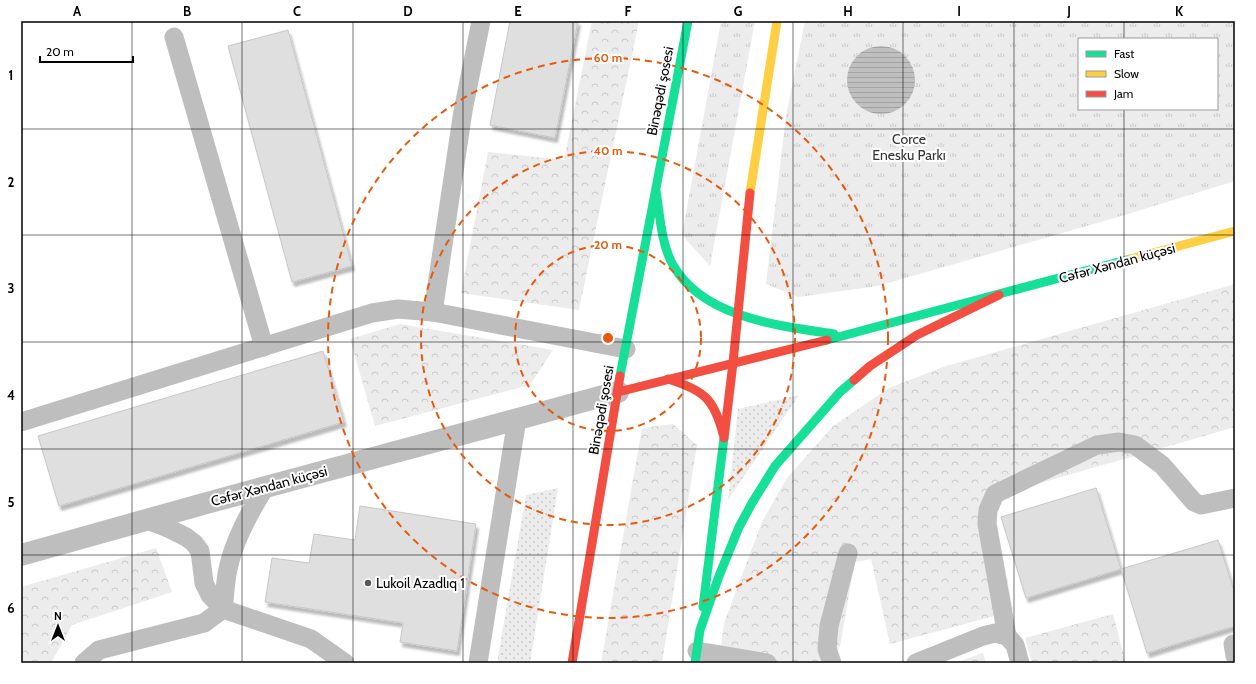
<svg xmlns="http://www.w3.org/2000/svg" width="1256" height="684" font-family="Cabin,sans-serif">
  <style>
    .grass { fill: url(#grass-dots) }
    .forest { fill: url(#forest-crowns) }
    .park { fill: url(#park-tufts); fill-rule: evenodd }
    .water { fill: url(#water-rules) }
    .building { fill: #dfdfdf; stroke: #c7c7c7; filter: url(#shadow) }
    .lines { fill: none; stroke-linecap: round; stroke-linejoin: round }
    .lane { stroke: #bebebe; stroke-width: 19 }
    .street { stroke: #bebebe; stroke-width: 22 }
    .fast { stroke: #16e098; stroke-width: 9 }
    .slow { stroke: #ffcf43; stroke-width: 9 }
    .jam { stroke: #f24e42; stroke-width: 9 }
    .grid { fill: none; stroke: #000; stroke-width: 1; stroke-opacity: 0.55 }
    .ring { fill: none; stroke: #e8590c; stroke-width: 2; stroke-dasharray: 7 5 }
    .poi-dot { fill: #595959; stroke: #fff; stroke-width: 1.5 }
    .labels { text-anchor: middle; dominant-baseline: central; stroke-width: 4; stroke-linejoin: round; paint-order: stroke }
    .street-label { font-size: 14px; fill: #000; stroke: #fff }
    .park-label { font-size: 14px; fill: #333; stroke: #fff }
    .poi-label { font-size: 14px; fill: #000; stroke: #fff; text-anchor: start }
    .centre { fill: #e8590c; stroke: #fff; stroke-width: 2 }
    .ring-label { font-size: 12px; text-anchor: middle; font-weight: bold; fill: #e8590c; stroke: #fff; stroke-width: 4; stroke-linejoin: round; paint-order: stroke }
    .neatline { fill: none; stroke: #000; stroke-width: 1.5 }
    .grid-label { font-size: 13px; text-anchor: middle; font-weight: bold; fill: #000 }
  </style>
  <defs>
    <pattern id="grass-dots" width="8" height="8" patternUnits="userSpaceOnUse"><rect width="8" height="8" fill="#ececec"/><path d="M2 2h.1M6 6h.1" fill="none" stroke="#c9c9c9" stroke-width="1.8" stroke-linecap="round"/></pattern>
    <pattern id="forest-crowns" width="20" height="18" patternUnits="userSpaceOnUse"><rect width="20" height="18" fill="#ececec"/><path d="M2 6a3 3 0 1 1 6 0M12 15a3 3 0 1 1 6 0" fill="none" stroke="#c9c9c9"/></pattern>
    <pattern id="park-tufts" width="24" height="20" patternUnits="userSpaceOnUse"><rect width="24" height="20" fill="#ececec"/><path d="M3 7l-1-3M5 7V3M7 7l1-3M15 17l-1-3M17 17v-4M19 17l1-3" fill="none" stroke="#c9c9c9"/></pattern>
    <pattern id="water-rules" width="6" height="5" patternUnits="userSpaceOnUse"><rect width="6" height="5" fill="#bfbfbf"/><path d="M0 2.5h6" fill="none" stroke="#a2a2a2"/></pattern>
    <filter id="shadow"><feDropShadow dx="2.5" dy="4.5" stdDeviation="1" flood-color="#0004"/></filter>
  </defs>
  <rect width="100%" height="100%" fill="#fff"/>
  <g class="grass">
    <polygon points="799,395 728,500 738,409"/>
    <polygon points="558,488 530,663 497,663 526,495"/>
  </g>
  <g class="forest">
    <polygon points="592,21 639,21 579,310 461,293 488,152 564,160"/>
    <polygon points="1235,284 1235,427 992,497 1013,611 890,644 871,559 855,562 840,646 829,663 719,663 724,623 762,522 787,478 833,426 889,388 943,367"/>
    <polygon points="400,324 553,350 530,385 375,426 350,339"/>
    <polygon points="673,424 697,445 662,663 601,663 642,428"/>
    <polygon points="156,548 172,592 72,625 51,663 21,663 21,587"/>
    <polygon points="1113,614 1126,663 1032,663 1025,638"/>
    <polygon points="983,653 986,663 955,663"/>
  </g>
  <g class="park">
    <polygon points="721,21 755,21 710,266 682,235"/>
    <path d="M805 21H1235V181L1118 217 878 286 798 297 766 284 786 116ZM1079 39H1217V109H1079Z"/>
  </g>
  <circle class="water" cx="881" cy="80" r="34"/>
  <g class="building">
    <polygon points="510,21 578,21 555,138 490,125"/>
    <polygon points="288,30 352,266 292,282 228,46"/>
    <polygon points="323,351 344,422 59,506 38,436"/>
    <polygon points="1096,488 1121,569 1026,598 1001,517"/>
    <polygon points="360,506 476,524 457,651 400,642 403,623 265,602 272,558 309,563 314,534 355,540"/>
    <polygon points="1218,540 1235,594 1235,626 1147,653 1121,569"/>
  </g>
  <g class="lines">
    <g class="lane">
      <polyline points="174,37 264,347"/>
      <polyline points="433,312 463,111 481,21"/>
      <polyline points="21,422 372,313 398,309 433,312 626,349"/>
      <polyline points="147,520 170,529 186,537 194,543 200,551 204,583 210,595 223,609 311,639 345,663"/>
      <polyline points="1007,636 987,524 988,510 995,494 1097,445 1119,442 1135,445 1162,465 1194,502 1201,505 1235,498"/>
      <polyline points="1233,644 1235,656"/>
      <polyline points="697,651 767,663"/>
      <path d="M84 663 99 650 204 623 223 609C225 596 225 582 228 569 234 540 250 512 265 487"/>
      <polyline points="478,663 517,419"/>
      <polyline points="832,663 827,649 829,626 848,553"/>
      <polyline points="916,663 983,636 995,633 1007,636 1015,645 1020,663"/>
    </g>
    <polyline class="street" points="21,555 214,501 618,392"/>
    <g class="fast">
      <path d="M656 191C660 215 661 244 673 265 703 318 780 326 834 334"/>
      <polyline points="827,340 1130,259"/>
      <polyline points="620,376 688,21"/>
      <polyline points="703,607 724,438"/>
      <polyline points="695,663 700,630 719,576 739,527 752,503 775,466 840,392 854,380"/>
    </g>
    <g class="slow">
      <polyline points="750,193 777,21"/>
      <polyline points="1130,259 1235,231"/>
    </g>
    <g class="jam">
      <path d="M668 379C703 390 714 398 723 434"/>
      <polyline points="854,380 870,366 917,335 999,295"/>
      <polyline points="618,392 827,340"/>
      <polyline points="724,438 733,363 750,193"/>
      <polyline points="572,663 620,376"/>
    </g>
  </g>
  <path class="grid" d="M132 21V663M242 21V663M353 21V663M463 21V663M573 21V663M683 21V663M793 21V663M903 21V663M1014 21V663M1124 21V39M1124 109V663M21 129H1235M21 235H1235M21 342H1235M21 449H1235M21 555H1235"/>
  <g class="ring">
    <circle cx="608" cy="338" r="93"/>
    <circle cx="608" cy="338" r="187"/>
    <circle cx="608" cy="338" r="280"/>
  </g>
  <circle class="poi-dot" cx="368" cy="583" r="4"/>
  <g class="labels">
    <g class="street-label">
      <text transform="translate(660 91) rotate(-79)">Binəqədi şosesi</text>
      <text transform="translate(1117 263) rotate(-15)">Cəfər Xəndan küçəsi</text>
      <text transform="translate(601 410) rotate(-80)">Binəqədi şosesi</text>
      <text transform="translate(269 486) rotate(-15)">Cəfər Xəndan küçəsi</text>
    </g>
    <g class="park-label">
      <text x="909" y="139">Corce<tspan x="909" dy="16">Enesku Parkı</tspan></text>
    </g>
    <g class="poi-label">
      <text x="376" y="583">Lukoil Azadlıq 1</text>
    </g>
  </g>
  <circle cx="608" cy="338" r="6" class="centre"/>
  <g class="ring-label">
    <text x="608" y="62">60 m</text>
    <text x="608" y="155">40 m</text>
    <text x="608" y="249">20 m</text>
  </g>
  <rect width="1256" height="684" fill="none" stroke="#ffffff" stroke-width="44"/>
  <rect x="1078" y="38" width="140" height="72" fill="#ffffff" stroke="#999999"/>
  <rect x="1086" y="51" width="20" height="6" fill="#16e098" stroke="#999999"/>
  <text x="1114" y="58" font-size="12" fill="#000000">Fast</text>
  <rect x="1086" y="71" width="20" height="6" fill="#ffcf43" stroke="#999999"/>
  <text x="1114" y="78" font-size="12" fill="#000000">Slow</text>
  <rect x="1086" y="91" width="20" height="6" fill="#f24e42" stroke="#999999"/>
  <text x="1114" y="98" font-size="12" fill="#000000">Jam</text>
  <g transform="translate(58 626)" stroke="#ffffff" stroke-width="3" paint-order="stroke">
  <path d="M0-3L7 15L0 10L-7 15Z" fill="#000000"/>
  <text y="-6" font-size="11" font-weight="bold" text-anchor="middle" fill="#000000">N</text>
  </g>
  <path d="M40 56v6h93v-6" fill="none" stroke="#000000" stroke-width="2"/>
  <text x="46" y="56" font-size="12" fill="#000000" stroke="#ffffff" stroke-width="3" paint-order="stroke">20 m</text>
  <rect x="22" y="22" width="1212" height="640" class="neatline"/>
  <g class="grid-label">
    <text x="77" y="16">A</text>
    <text x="187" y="16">B</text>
    <text x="297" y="16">C</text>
    <text x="408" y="16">D</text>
    <text x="518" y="16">E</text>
    <text x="628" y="16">F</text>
    <text x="738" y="16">G</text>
    <text x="848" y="16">H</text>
    <text x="959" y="16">I</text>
    <text x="1069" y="16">J</text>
    <text x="1179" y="16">K</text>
    <text x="11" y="80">1</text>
    <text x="11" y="187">2</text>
    <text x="11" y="293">3</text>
    <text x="11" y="400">4</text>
    <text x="11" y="507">5</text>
    <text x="11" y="613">6</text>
  </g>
</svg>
